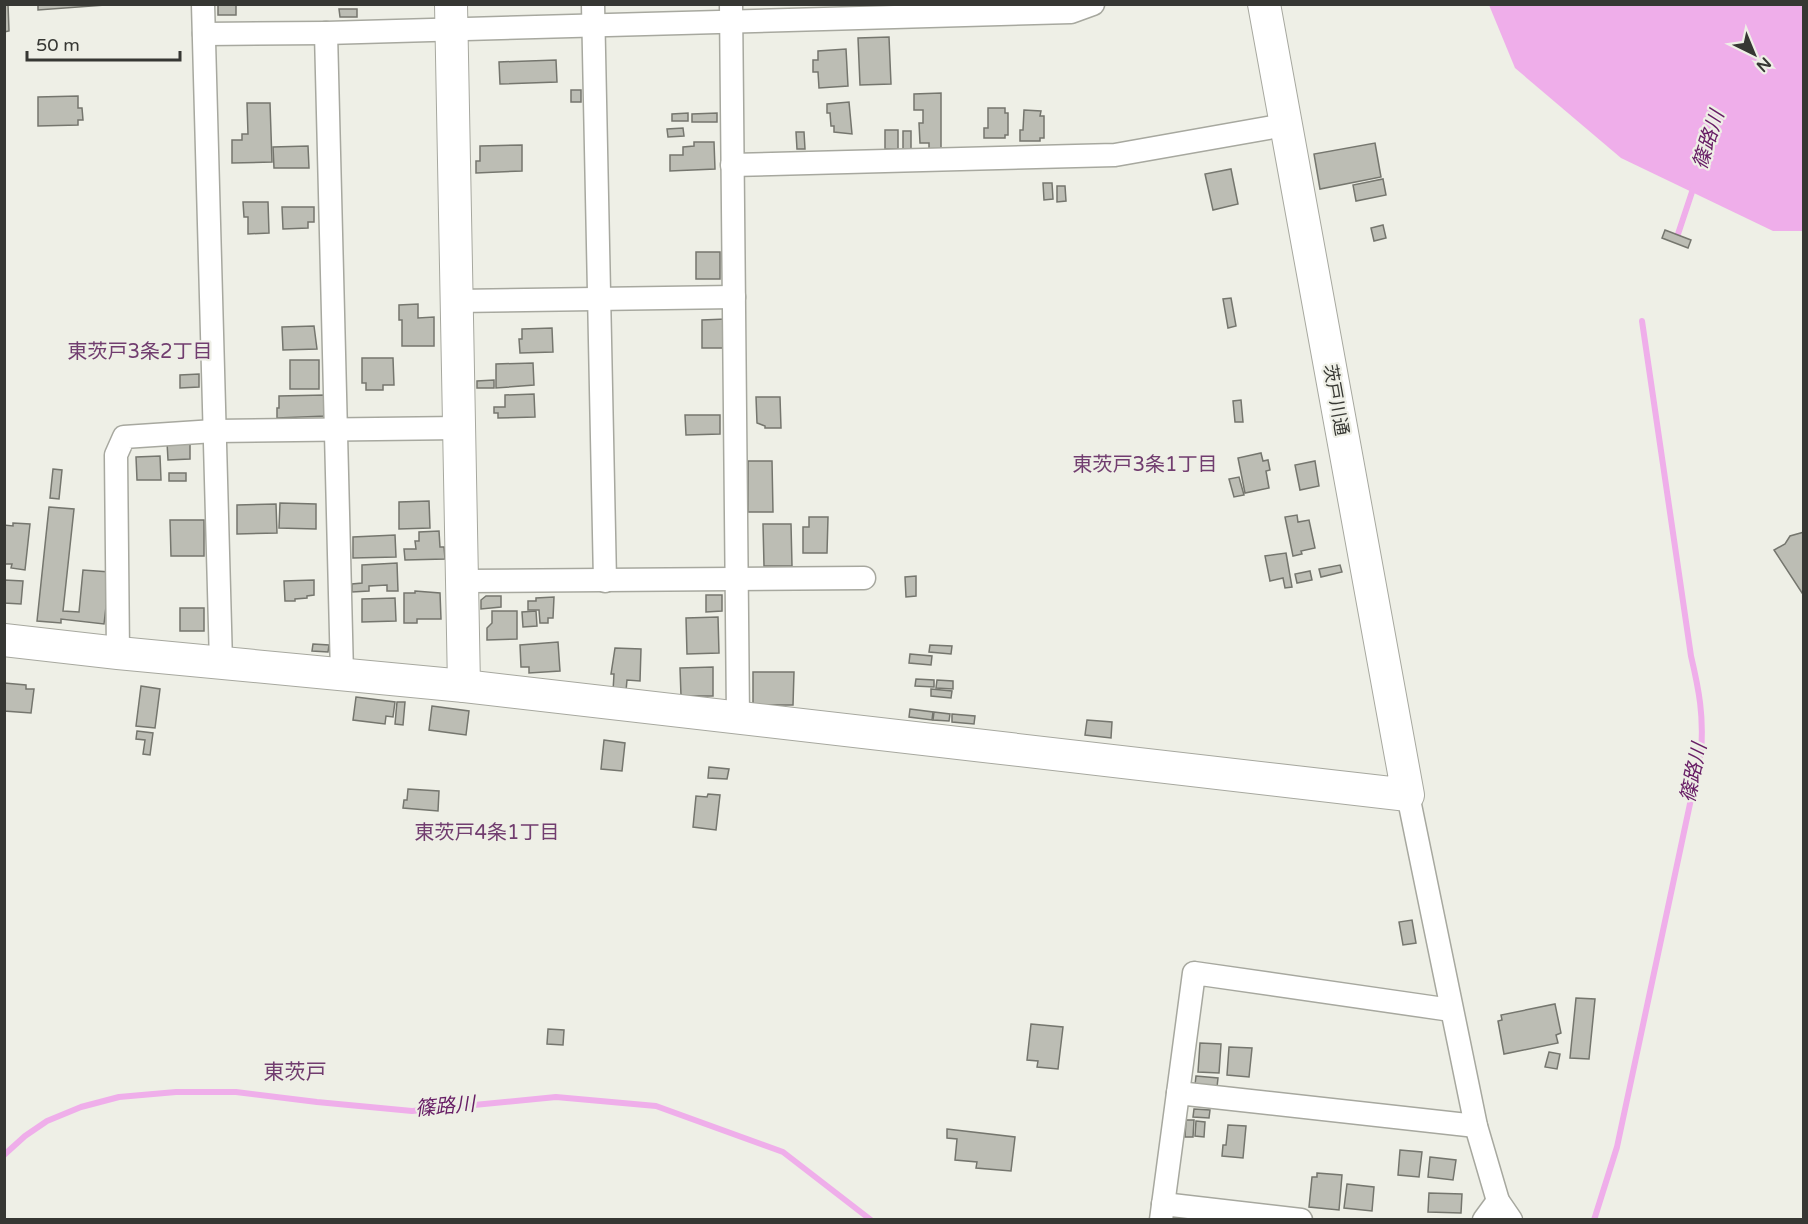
<svg xmlns="http://www.w3.org/2000/svg" width="1808" height="1224" font-family="'Varela Round','Noto Sans JP',sans-serif">
  <style>
    .water { fill: #efaeea }
    .lines { fill: none; stroke-linecap: round; stroke-linejoin: round }
    .stream { stroke: #efaeea; stroke-width: 6 }
    .building { fill: #bcbdb4; stroke: #75766e; stroke-width: 1.5 }
    .street-casing { stroke: #a7a89f; stroke-width: 25 }
    .secondary-casing { stroke: #a7a89f; stroke-width: 34 }
    .street { stroke: #fff; stroke-width: 22 }
    .secondary { stroke: #fff; stroke-width: 32 }
    .labels { text-anchor: middle; dominant-baseline: central; stroke-width: 4.5; stroke-linejoin: round; paint-order: stroke }
    .street-label { font-size: 18px; fill: #363733; stroke: #eeefe6 }
    .water-label { font-size: 20px; font-style: italic; fill: #671d65; stroke: #eeefe6 }
    .neighbourhood-label { font-size: 20px; fill: #713d6f; stroke: #eeefe6 }
    .quarter-label { font-size: 21px; fill: #713d6f; stroke: #eeefe6 }
  </style>
  <rect width="100%" height="100%" fill="#eeefe6"/>
  <polygon class="water" points="1489,5 1803,5 1803,231 1773,231 1621,158 1515,68"/>
  <g class="lines">
    <g class="stream">
      <polyline points="1678,234 1694,186"/>
      <polyline points="4,1155 25,1136 47,1121 81,1107 119,1097 176,1092 236,1092 317,1102 412,1111 556,1097 656,1106 783,1152 871,1220"/>
      <path d="M1594 1220 1617 1147 1701 752C1704 716 1699 690 1691 656L1642 321"/>
    </g>
  </g>
  <g class="building">
    <polygon points="4,4 8,4 9,31 4,32"/>
    <polygon points="38,4 119,4 38,10"/>
    <rect x="218" y="4" width="18" height="11"/>
    <polygon points="339,9 357,9 357,17 340,17"/>
    <polygon points="889,37 891,84 860,85 858,38"/>
    <polygon points="846,49 848,86 819,88 818,72 813,72 813,60 818,60 818,51"/>
    <polygon points="556,60 557,82 500,84 499,62"/>
    <rect x="571" y="90" width="10" height="12"/>
    <polygon points="941,93 941,151 929,151 929,143 920,143 919,123 923,123 923,110 914,110 914,94"/>
    <polygon points="78,96 78,108 82,108 83,120 78,120 78,125 38,126 38,97"/>
    <polygon points="849,102 852,134 834,132 834,126 831,126 830,113 827,113 827,104"/>
    <polygon points="247,103 270,103 272,162 232,163 232,140 242,140 242,134 248,134"/>
    <polygon points="988,108 1005,108 1005,113 1008,113 1008,135 1005,135 1005,138 984,138 984,128 988,128"/>
    <polygon points="1024,110 1041,111 1040,116 1044,116 1044,138 1040,138 1040,141 1020,141 1020,130 1023,130"/>
    <polygon points="688,113 688,121 672,121 672,114"/>
    <polygon points="717,113 717,122 692,122 692,114"/>
    <polygon points="683,128 684,136 668,137 667,129"/>
    <rect x="885" y="130" width="13" height="19"/>
    <rect x="903" y="131" width="8" height="19"/>
    <polygon points="796,132 804,132 805,149 797,149"/>
    <polygon points="694,142 714,142 715,169 670,171 670,155 683,155 683,147 694,146"/>
    <polygon points="1375,143 1381,177 1320,189 1314,154"/>
    <polygon points="522,145 522,171 476,173 476,161 480,161 480,146"/>
    <polygon points="308,146 309,168 274,168 273,147"/>
    <polygon points="1231,169 1238,204 1213,210 1205,174"/>
    <polygon points="1383,179 1386,195 1356,201 1353,185"/>
    <polygon points="1043,183 1052,183 1053,199 1044,200"/>
    <polygon points="1057,186 1065,186 1066,201 1057,202"/>
    <polygon points="243,202 268,202 269,233 248,234 248,217 244,217"/>
    <polygon points="282,207 314,207 314,222 308,222 308,228 283,229"/>
    <polygon points="1383,225 1386,238 1374,241 1371,228"/>
    <polygon points="1665,230 1691,240 1688,248 1662,238"/>
    <rect x="696" y="252" width="24" height="27"/>
    <polygon points="1231,298 1236,326 1228,328 1223,299"/>
    <polygon points="418,304 418,318 434,317 434,346 402,346 402,320 399,320 399,305"/>
    <polygon points="726,319 726,348 702,348 702,320"/>
    <polygon points="314,326 317,349 283,350 282,327"/>
    <polygon points="552,328 553,352 520,353 519,339 522,339 522,329"/>
    <polygon points="362,358 393,358 394,385 383,385 383,390 366,390 366,383 362,383"/>
    <rect x="290" y="360" width="29" height="29"/>
    <polygon points="533,363 534,385 496,388 496,364"/>
    <polygon points="199,374 199,387 180,388 180,375"/>
    <polygon points="494,380 494,388 477,388 477,381"/>
    <polygon points="534,394 535,417 498,418 498,413 494,413 494,407 505,407 505,395"/>
    <polygon points="325,395 326,416 277,418 277,408 279,408 279,396"/>
    <polygon points="756,397 780,397 781,428 765,428 765,426 757,423"/>
    <polygon points="1241,400 1243,422 1235,422 1233,401"/>
    <polygon points="685,415 720,415 720,434 686,435"/>
    <polygon points="167,442 190,442 190,459 168,460"/>
    <polygon points="1261,453 1263,461 1268,460 1270,470 1266,471 1269,488 1245,493 1238,458"/>
    <polygon points="160,456 161,480 137,480 136,457"/>
    <polygon points="748,461 772,461 773,512 748,512"/>
    <polygon points="1315,461 1319,486 1300,490 1295,465"/>
    <polygon points="53,469 62,470 59,499 50,498"/>
    <rect x="169" y="473" width="17" height="8"/>
    <polygon points="1239,477 1244,495 1234,497 1229,479"/>
    <polygon points="429,501 430,528 399,529 399,502"/>
    <polygon points="280,503 316,504 316,529 279,528"/>
    <polygon points="276,504 277,533 237,534 237,505"/>
    <polygon points="49,507 74,509 63,611 79,612 83,570 110,572 104,624 61,619 61,623 37,621"/>
    <polygon points="1297,515 1298,522 1309,520 1315,548 1301,551 1302,554 1293,556 1285,517"/>
    <polygon points="809,517 828,517 827,553 803,553 803,527 809,527"/>
    <polygon points="170,520 204,520 204,556 171,556"/>
    <polygon points="13,523 30,524 25,570 11,568 12,564 4,564 4,525 13,526"/>
    <polygon points="763,524 791,524 792,566 764,566"/>
    <polygon points="439,531 440,547 444,547 445,559 405,560 404,549 416,549 415,541 419,541 419,532"/>
    <polygon points="1804,532 1804,596 1774,550 1785,544 1790,536"/>
    <polygon points="395,535 396,557 353,558 353,537"/>
    <polygon points="1286,553 1292,587 1285,588 1283,578 1270,581 1265,556"/>
    <polygon points="397,563 398,591 387,591 387,585 369,586 369,591 352,592 352,584 362,583 362,565"/>
    <polygon points="1340,565 1342,572 1321,577 1319,569"/>
    <polygon points="1310,571 1312,580 1297,583 1295,574"/>
    <polygon points="916,576 916,596 906,597 905,577"/>
    <polygon points="4,580 23,581 21,604 4,603"/>
    <polygon points="314,580 314,595 307,596 307,598 295,599 295,601 285,601 284,581"/>
    <polygon points="415,591 440,593 441,619 417,619 417,623 404,623 404,593 415,593"/>
    <polygon points="706,595 722,595 722,611 706,612"/>
    <polygon points="486,596 501,596 501,607 481,609 481,600"/>
    <polygon points="554,597 553,618 548,618 548,623 540,623 539,610 528,610 528,601 536,601 536,598"/>
    <polygon points="395,598 396,621 362,622 362,599"/>
    <rect x="180" y="608" width="24" height="23"/>
    <polygon points="492,611 517,611 517,639 487,640 487,628 492,623"/>
    <polygon points="536,611 537,626 523,627 522,612"/>
    <polygon points="718,617 719,653 687,654 686,618"/>
    <polygon points="558,642 560,671 529,673 529,667 521,667 520,645"/>
    <polygon points="313,644 329,645 328,652 312,651"/>
    <polygon points="930,645 952,646 951,654 929,652"/>
    <polygon points="615,648 641,649 640,681 627,680 626,691 613,691 614,674 611,674"/>
    <polygon points="910,654 932,656 931,665 909,663"/>
    <polygon points="713,667 713,696 681,696 680,668"/>
    <polygon points="753,672 794,672 793,705 753,705"/>
    <polygon points="916,679 934,680 934,687 915,686"/>
    <polygon points="937,680 953,681 953,689 936,688"/>
    <polygon points="4,683 26,685 26,689 34,689 31,713 4,711"/>
    <polygon points="141,686 160,689 155,728 136,726"/>
    <polygon points="931,689 952,691 951,698 931,696"/>
    <polygon points="356,697 395,702 393,717 386,716 385,724 353,720"/>
    <polygon points="397,702 405,702 403,725 395,724"/>
    <polygon points="432,706 469,711 466,735 429,730"/>
    <polygon points="910,709 933,712 932,720 909,717"/>
    <polygon points="934,712 950,714 949,721 933,720"/>
    <polygon points="952,714 975,716 974,724 952,722"/>
    <polygon points="1087,720 1112,722 1111,738 1085,735"/>
    <polygon points="137,731 153,733 150,755 143,754 145,740 136,739"/>
    <polygon points="604,740 625,743 622,771 601,769"/>
    <polygon points="709,767 729,769 727,779 708,778"/>
    <polygon points="408,789 439,791 438,811 403,808 404,800 407,800"/>
    <polygon points="708,794 720,795 716,830 693,827 696,796 707,797"/>
    <polygon points="1412,920 1416,943 1403,945 1399,922"/>
    <polygon points="1576,998 1595,999 1589,1059 1570,1058"/>
    <polygon points="1555,1004 1561,1033 1556,1035 1558,1043 1504,1054 1498,1021 1502,1020 1501,1015"/>
    <polygon points="1031,1024 1063,1027 1058,1069 1037,1067 1038,1061 1027,1060"/>
    <polygon points="548,1029 564,1030 563,1045 547,1044"/>
    <polygon points="1200,1043 1221,1044 1219,1073 1198,1072"/>
    <polygon points="1229,1047 1252,1048 1249,1077 1227,1075"/>
    <polygon points="1549,1052 1560,1054 1557,1069 1545,1067"/>
    <polygon points="1196,1076 1218,1078 1217,1087 1195,1085"/>
    <polygon points="1194,1109 1210,1110 1209,1118 1193,1117"/>
    <polygon points="1186,1120 1194,1120 1193,1137 1185,1137"/>
    <polygon points="1196,1121 1205,1122 1204,1137 1195,1136"/>
    <polygon points="1228,1125 1246,1126 1243,1158 1222,1156 1223,1145 1226,1145"/>
    <polygon points="947,1129 1015,1137 1011,1171 976,1168 977,1162 955,1160 957,1139 947,1138"/>
    <polygon points="1400,1150 1422,1152 1419,1177 1398,1175"/>
    <polygon points="1430,1157 1456,1160 1453,1180 1428,1177"/>
    <polygon points="1317,1173 1342,1175 1339,1210 1309,1207 1312,1177 1317,1177"/>
    <polygon points="1347,1184 1374,1187 1372,1211 1344,1208"/>
    <polygon points="1429,1193 1462,1194 1461,1213 1428,1212"/>
  </g>
  <g class="lines">
    <g class="street-casing">
      <g id="street">
        <polyline points="203,4 221,663"/>
        <polyline points="593,4 605,581"/>
        <polyline points="731,4 738,718"/>
        <polyline points="326,33 342,674"/>
        <polyline points="204,34 326,33 1071,12 1093,4"/>
        <polyline points="732,165 1115,155 1285,125"/>
        <polyline points="457,301 734,297"/>
        <polyline points="462,581 864,578"/>
        <polyline points="118,653 116,455 124,437 214,431 459,428"/>
        <polyline points="1408,795 1476,1126 1498,1201 1511,1220"/>
        <polyline points="1178,1093 1194,973 1451,1010"/>
        <polyline points="1163,1204 1301,1220"/>
        <polyline points="1161,1220 1178,1093 1476,1126"/>
        <polyline points="1484,1220 1498,1201"/>
      </g>
    </g>
    <g class="secondary-casing">
      <g id="secondary">
        <polyline points="451,4 464,686"/>
        <polyline points="4,640 118,653 464,686 1408,795 1264,4"/>
      </g>
    </g>
    <use href="#street" class="street"/>
    <use href="#secondary" class="secondary"/>
  </g>
  <g class="labels">
    <g class="street-label">
      <text transform="translate(1336 400) rotate(80)">茨戸川通</text>
    </g>
    <g class="water-label">
      <text transform="translate(1709 140) rotate(-72)">篠路川</text>
      <text transform="translate(1694 773) rotate(-78)">篠路川</text>
      <text transform="translate(445 1107) rotate(-5)">篠路川</text>
    </g>
    <g class="neighbourhood-label">
      <text x="140" y="352">東茨戸3条2丁目</text>
      <text x="1145" y="465">東茨戸3条1丁目</text>
      <text x="487" y="833">東茨戸4条1丁目</text>
    </g>
    <g class="quarter-label">
      <text x="295" y="1072">東茨戸</text>
    </g>
  </g>
  <rect width="1808" height="1224" fill="none" stroke="#363733" stroke-width="12"/>
  <g transform="translate(1754 54) rotate(137)" stroke="#eeefe6" stroke-width="4.5" paint-order="stroke">
  <path d="M0-4.5L10 22L0 15L-10 22Z" fill="#363733"/>
  <text y="-9" font-size="16" font-weight="bold" text-anchor="middle" fill="#363733">N</text>
  </g>
  <path d="M27 51v9h153v-9" fill="none" stroke="#363733" stroke-width="3"/>
  <text x="36" y="51" font-size="18" fill="#363733" stroke="#eeefe6" stroke-width="4.5" paint-order="stroke">50 m</text>
</svg>
